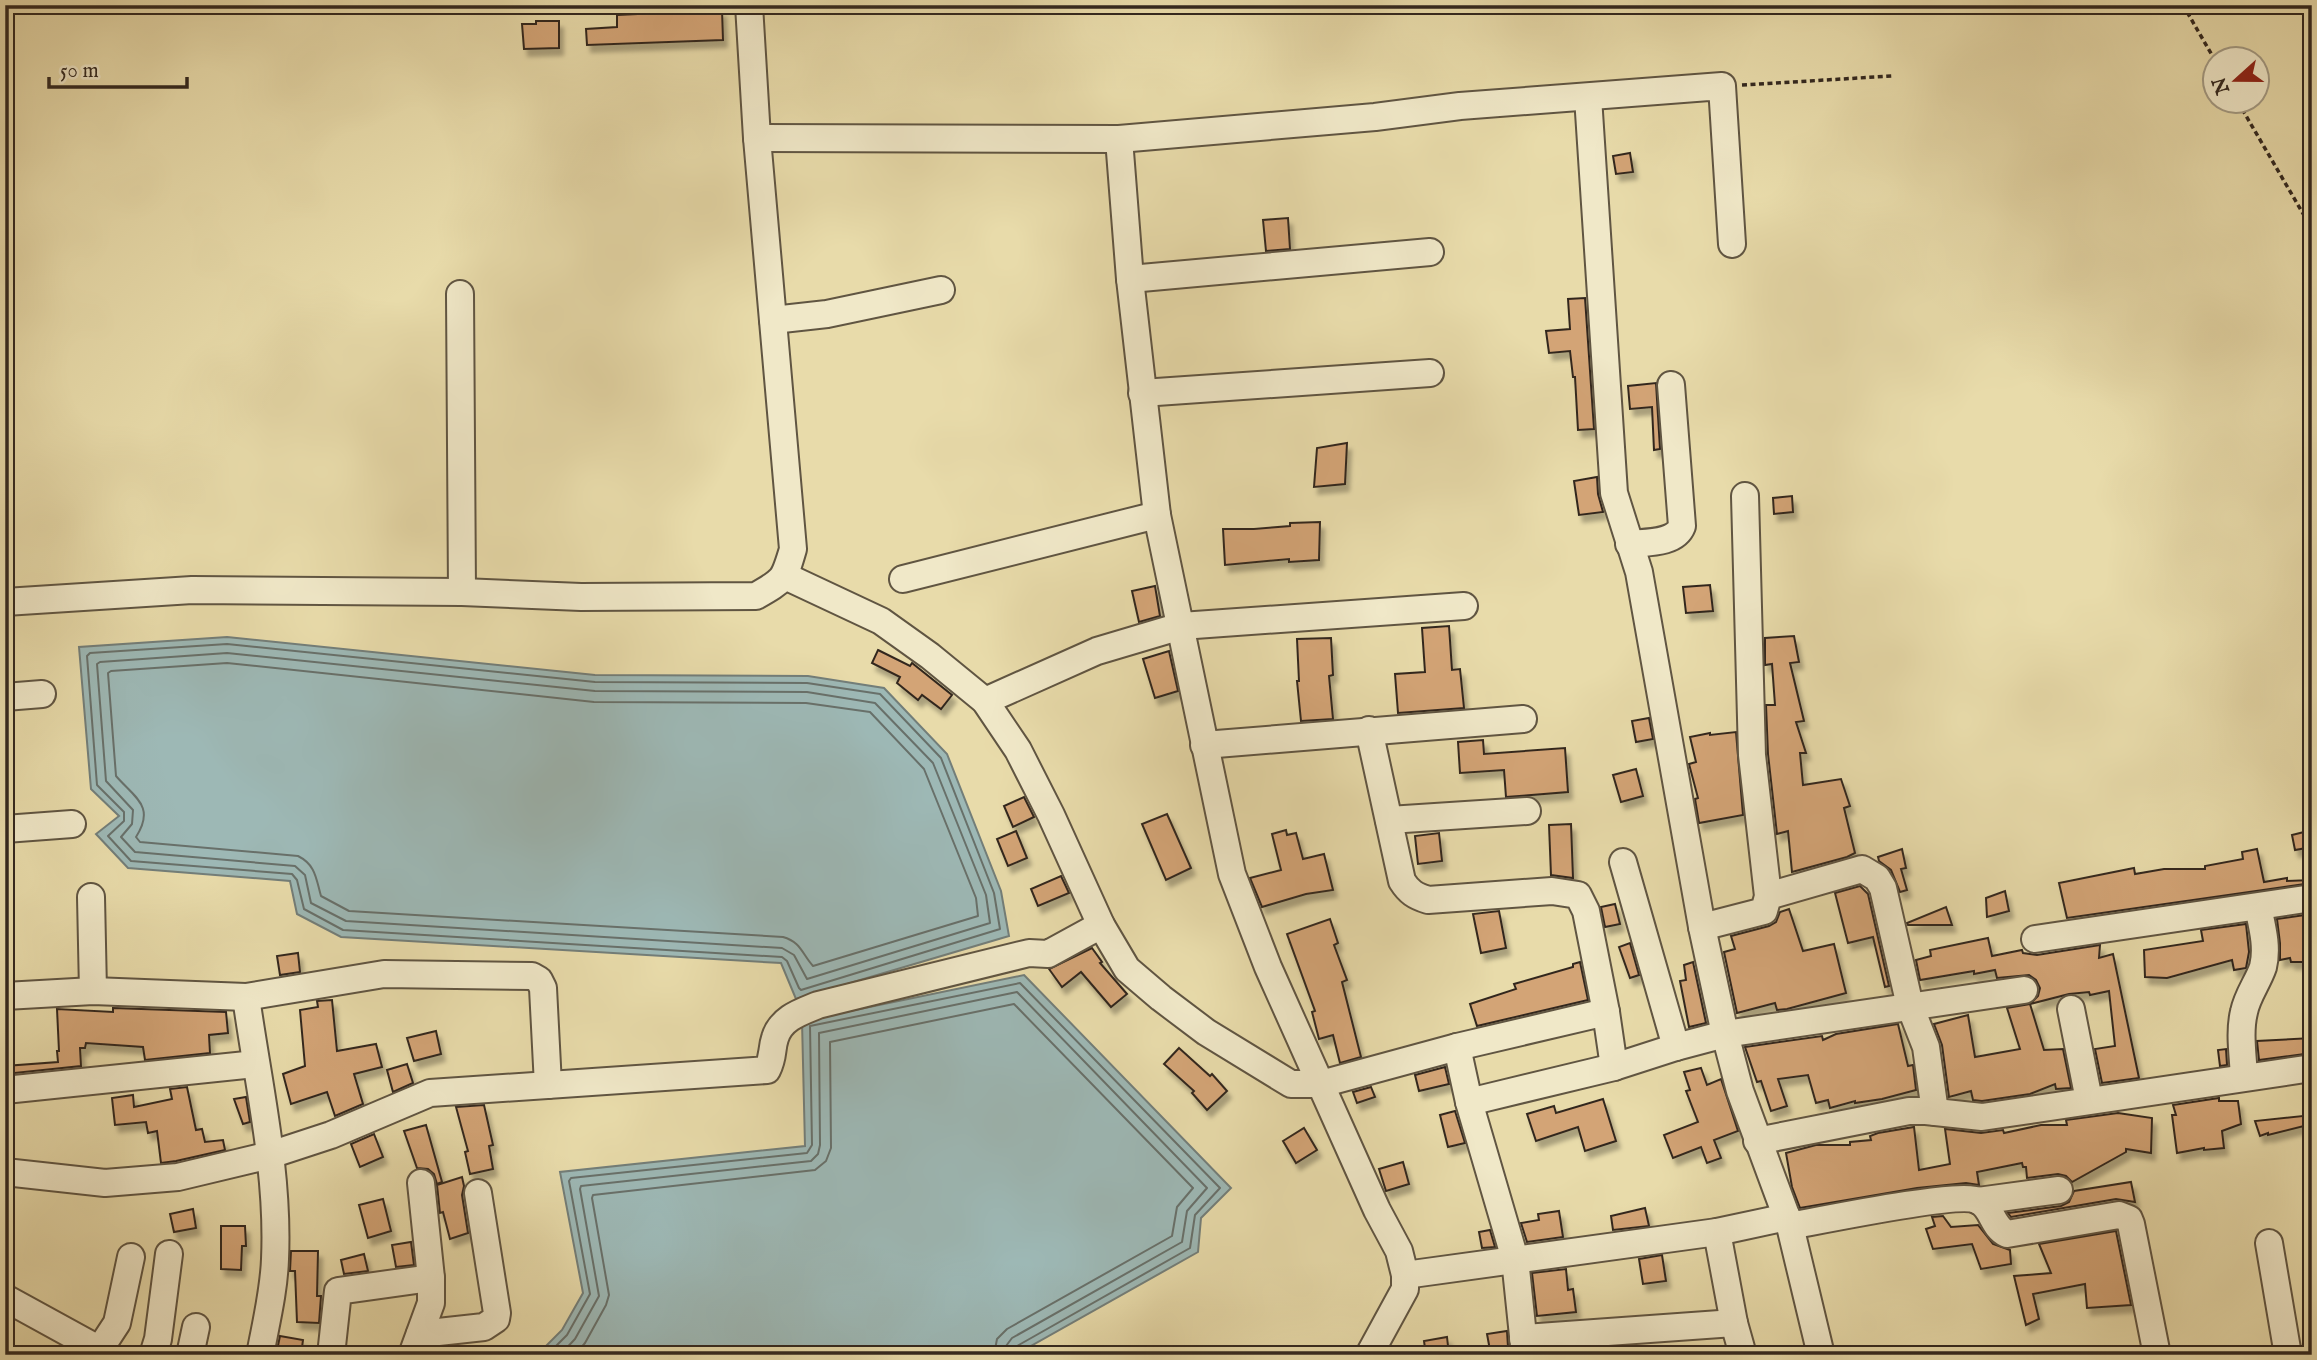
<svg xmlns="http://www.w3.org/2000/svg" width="2317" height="1360" font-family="'IM FELL English',serif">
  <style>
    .water { fill: #9db8b5; stroke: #737e79; stroke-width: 2 }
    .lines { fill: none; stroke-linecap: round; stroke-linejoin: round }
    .shore { stroke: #68706a; stroke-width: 2 }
    .building { fill: #d3a476; stroke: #33281f; stroke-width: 2; filter: url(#shadow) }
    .minor-casing { stroke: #605542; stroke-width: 30 }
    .path { stroke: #33281f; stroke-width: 3.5; stroke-dasharray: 5 3.5; stroke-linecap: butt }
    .minor { stroke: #f0e8c8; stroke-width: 26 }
  </style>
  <defs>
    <filter id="shadow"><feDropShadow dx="4" dy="7" stdDeviation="2" flood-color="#0004"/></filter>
  </defs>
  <rect width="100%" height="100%" fill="#e8dbaa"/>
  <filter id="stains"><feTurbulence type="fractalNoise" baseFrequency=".00286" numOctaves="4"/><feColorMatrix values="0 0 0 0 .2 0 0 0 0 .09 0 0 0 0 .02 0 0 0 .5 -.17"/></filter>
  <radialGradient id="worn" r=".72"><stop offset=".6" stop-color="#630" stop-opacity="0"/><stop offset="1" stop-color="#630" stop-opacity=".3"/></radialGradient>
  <g class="water">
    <polygon points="227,637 595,675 808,676 884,688 947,754 1001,891 1009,936 796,999 781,963 341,937 297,914 290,881 128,868 96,834 119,816 91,789 79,647"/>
    <polygon points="1024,975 1231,1188 1201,1218 1198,1252 1015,1355 537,1355 562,1330 583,1293 560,1172 805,1146 802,1021"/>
  </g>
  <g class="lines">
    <g class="shore">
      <polygon points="227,644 595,682 807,683 880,694 941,758 994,893 1000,929 801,990 799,988 787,961 782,957 343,930 304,909 297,880 292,874 131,861 108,836 124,821 124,812 97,785 87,656 90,653"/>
      <polygon points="227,653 595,691 807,692 875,703 933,763 986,895 990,923 807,979 794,955 782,948 346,921 311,903 305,875 295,866 135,852 121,837 132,824 133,810 106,781 97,664 100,662"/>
      <path d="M227 663 594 702 806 703 870 712 924 769 976 898 978 916 813 966C802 954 801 942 783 937L349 911 321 896C316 879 316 865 298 856L140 842 136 837C156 806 134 797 116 776L108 673 111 671Z"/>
      <polyline points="547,1355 567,1335 590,1294 569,1181 571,1178 807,1153 812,1145 810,1026 1020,983 1220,1188 1195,1215 1190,1248 1017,1346 1013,1355"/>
      <polyline points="560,1355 575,1339 599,1296 580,1189 581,1186 811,1161 818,1154 820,1145 819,1033 1017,992 1207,1188 1187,1211 1182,1242 1012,1338 1006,1346 1004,1355"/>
      <polyline points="575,1355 585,1343 606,1305 609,1295 592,1198 593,1195 815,1170 826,1161 831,1148 830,1042 1014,1004 1193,1188 1177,1207 1172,1236 1007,1329 997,1339 994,1355"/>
    </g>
  </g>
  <g class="building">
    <polygon points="722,10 723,40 587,45 586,29 617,27 617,15"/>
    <polygon points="536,21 559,21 559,48 524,49 522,24 536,24"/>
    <polygon points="1630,153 1633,172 1616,174 1613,156"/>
    <polygon points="1288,218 1290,249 1266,251 1263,220"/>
    <polygon points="1585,298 1594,429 1578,430 1575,377 1573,377 1570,351 1549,353 1546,331 1570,329 1568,299"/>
    <polygon points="1656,383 1660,449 1654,450 1652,407 1630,409 1628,386"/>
    <polygon points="1347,443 1345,484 1314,487 1317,448"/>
    <polygon points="1597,477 1598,494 1603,512 1579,515 1574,481"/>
    <polygon points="1792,496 1793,512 1774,514 1773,498"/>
    <polygon points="1320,522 1319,560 1289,562 1289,559 1225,565 1223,529 1254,529 1290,526 1290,523"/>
    <polygon points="1710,585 1713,611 1686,613 1683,587"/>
    <polygon points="1155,586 1160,616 1139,622 1132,591"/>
    <polygon points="1449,626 1452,670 1460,669 1464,708 1398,713 1395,674 1425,672 1422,628"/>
    <polygon points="1794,636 1799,662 1790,663 1804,721 1796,722 1806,753 1800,753 1803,785 1841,779 1850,806 1844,808 1855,853 1847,857 1792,872 1788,831 1777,834 1768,754 1766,705 1775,705 1772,664 1765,665 1765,638"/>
    <polygon points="1331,638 1333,675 1329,676 1333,719 1301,721 1297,681 1299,681 1297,639"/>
    <polygon points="878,650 910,666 912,663 952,695 941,709 922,695 918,700 897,683 900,677 872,663"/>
    <polygon points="1169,651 1178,691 1155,698 1143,659"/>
    <polygon points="1649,718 1653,739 1636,742 1632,721"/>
    <polygon points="1736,732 1743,815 1699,823 1695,799 1698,798 1689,764 1696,762 1690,737 1710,733 1710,735"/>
    <polygon points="1483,740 1484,754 1565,748 1568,792 1506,797 1504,770 1460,773 1458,742"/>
    <polygon points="1636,769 1643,796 1621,802 1613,775"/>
    <polygon points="1024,797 1034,817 1013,827 1004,806"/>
    <polygon points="1167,814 1191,868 1166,880 1142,824"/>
    <polygon points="1571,824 1573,878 1551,875 1549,825"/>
    <polygon points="1286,830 1287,835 1296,833 1303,859 1324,854 1333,890 1306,894 1262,907 1250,878 1281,870 1272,834"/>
    <polygon points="1016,831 1027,858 1008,866 997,839"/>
    <polygon points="2308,831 2312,847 2295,850 2292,835"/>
    <polygon points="1439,833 1442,861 1418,864 1415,836"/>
    <polygon points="1902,849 1906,868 1901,869 1907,890 1900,892 1891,870 1879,861 1878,857"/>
    <polygon points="2257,849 2264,882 2287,878 2287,881 2312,880 2312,883 2067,918 2059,883 2134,868 2135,874 2164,869 2205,869 2205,866 2243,859 2242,852"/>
    <polygon points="1061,876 1069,893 1038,906 1031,889"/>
    <polygon points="1860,886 1868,894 1889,986 1885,987 1873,937 1848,943 1835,893"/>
    <polygon points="2005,891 2009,911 1987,917 1986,898"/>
    <polygon points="1615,904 1620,924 1605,927 1601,907"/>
    <polygon points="1946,907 1952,925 1908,925 1907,923"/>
    <polygon points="1789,909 1803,951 1834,944 1846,993 1787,1009 1777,1010 1775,1003 1737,1013 1724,952 1735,949 1731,936 1769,926 1776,922 1780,912"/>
    <polygon points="1499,911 1506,948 1481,953 1473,914"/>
    <polygon points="2312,914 2312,962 2291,962 2290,958 2280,960 2280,943 2277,919"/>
    <polygon points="1330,919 1338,943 1334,945 1347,980 1342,982 1361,1057 1340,1063 1333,1035 1319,1039 1312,1012 1315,1011 1287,934"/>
    <polygon points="2246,924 2249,952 2246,968 2234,970 2232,960 2167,978 2145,977 2144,950 2203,941 2201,930"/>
    <polygon points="1988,938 1992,956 2022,950 2023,953 2037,955 2100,945 2099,958 2113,954 2139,1078 2102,1083 2095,1049 2115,1046 2109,991 2090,995 2089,992 2069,994 2030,1004 2038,996 2040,988 2036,980 2029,975 1997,978 1995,970 1974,974 1974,971 1920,980 1916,960 1931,956 1930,950"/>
    <polygon points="1630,943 1639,975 1630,978 1619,947"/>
    <polygon points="1092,948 1102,962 1100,963 1127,994 1111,1007 1081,972 1062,987 1049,969"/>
    <polygon points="298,953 300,972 280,975 277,956"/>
    <polygon points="1580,962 1588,1000 1477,1026 1470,1004 1516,989 1514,984 1573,967 1573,964"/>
    <polygon points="1693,962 1706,1023 1689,1027 1680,981 1686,980 1684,965"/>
    <polygon points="332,1000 337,1051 376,1044 382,1067 354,1074 363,1104 335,1116 327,1092 291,1104 283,1074 305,1066 300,1010 318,1007 317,1001"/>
    <polygon points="2030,1004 2044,1050 2063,1049 2071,1088 2056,1089 2055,1084 2030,1094 1982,1101 1973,1100 1971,1091 1949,1097 1942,1045 1934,1024 1968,1015 1975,1057 2020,1049 2007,1008"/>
    <polygon points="113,1008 226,1012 228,1033 209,1035 210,1053 145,1060 143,1047 86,1043 85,1048 80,1048 81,1066 5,1074 5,1066 58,1062 57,1051 59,1051 57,1009 113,1012"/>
    <polygon points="1898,1024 1908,1066 1913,1065 1916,1090 1882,1099 1855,1103 1855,1101 1830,1108 1828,1100 1816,1103 1808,1075 1778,1079 1787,1106 1771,1111 1761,1081 1757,1082 1745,1047 1822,1036 1823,1040 1836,1034"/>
    <polygon points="436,1031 441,1054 414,1061 407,1038"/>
    <polygon points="2312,1038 2312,1053 2259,1060 2257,1041"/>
    <polygon points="1179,1048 1210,1076 1212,1074 1227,1091 1207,1110 1192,1093 1194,1091 1164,1064"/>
    <polygon points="2226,1049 2227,1065 2220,1066 2218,1050"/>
    <polygon points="407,1064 413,1083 393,1092 387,1070"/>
    <polygon points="1445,1067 1449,1084 1419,1091 1415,1075"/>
    <polygon points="1701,1068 1707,1085 1721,1079 1738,1131 1714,1140 1721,1158 1707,1163 1701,1147 1673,1158 1664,1135 1698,1122 1686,1091 1690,1090 1684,1072"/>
    <polygon points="187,1087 196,1130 202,1129 205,1142 223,1140 225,1150 176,1161 161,1163 157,1131 148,1133 146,1122 115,1125 112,1098 133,1095 134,1107 172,1099 170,1089"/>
    <polygon points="1371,1087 1375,1097 1357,1103 1353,1092"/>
    <polygon points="246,1097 250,1122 243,1124 234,1099"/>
    <polygon points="2219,1098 2219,1101 2238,1101 2241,1124 2222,1131 2224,1148 2204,1150 2204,1148 2177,1153 2172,1115 2176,1115 2173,1105"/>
    <polygon points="1603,1099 1616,1141 1585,1151 1578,1127 1536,1141 1527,1114 1554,1106 1556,1113"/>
    <polygon points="484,1105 493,1145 489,1146 493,1169 470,1174 465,1152 468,1151 456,1107"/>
    <polygon points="1455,1111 1465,1143 1448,1147 1440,1115"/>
    <polygon points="2118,1113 2152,1118 2151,1153 2126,1149 2126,1152 2072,1182 2066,1176 2058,1174 2027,1178 2026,1167 2023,1167 2022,1163 1977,1172 1979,1185 1966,1183 1917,1188 1800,1208 1792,1187 1786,1153 1816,1145 1850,1145 1850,1142 1871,1140 1870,1136 1878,1133 1914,1127 1919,1170 1950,1164 1945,1129 1981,1133 2003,1130 2004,1133 2041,1125 2067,1125 2066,1120"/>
    <polygon points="2312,1115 2312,1124 2268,1135 2268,1133 2260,1136 2255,1121"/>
    <polygon points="426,1125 442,1182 437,1184 434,1174 428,1169 417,1168 404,1131"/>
    <polygon points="1304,1128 1317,1150 1296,1163 1283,1141"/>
    <polygon points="374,1134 383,1157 360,1167 351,1144"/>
    <polygon points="1403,1162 1409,1184 1386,1191 1379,1169"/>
    <polygon points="462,1177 464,1186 462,1195 468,1233 450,1239 443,1212 440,1213 437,1185"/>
    <polygon points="2131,1182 2135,1202 2116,1199 2011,1217 2008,1213 2061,1206 2069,1202 2074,1191"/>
    <polygon points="383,1199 391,1231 368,1238 359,1205"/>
    <polygon points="1645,1208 1649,1226 1613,1230 1611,1216"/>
    <polygon points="193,1209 196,1228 174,1232 170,1214"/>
    <polygon points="1559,1211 1563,1237 1527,1242 1521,1223 1539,1220 1538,1214"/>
    <polygon points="1943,1216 1951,1227 1978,1225 1993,1244 2010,1250 2011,1264 1981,1269 1972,1244 1933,1249 1926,1229 1935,1226 1932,1217"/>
    <polygon points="221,1226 245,1226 246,1246 242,1246 241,1270 221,1269"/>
    <polygon points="1490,1230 1495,1247 1482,1248 1479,1232"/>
    <polygon points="2116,1231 2131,1305 2087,1308 2085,1284 2033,1294 2039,1319 2026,1325 2014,1276 2051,1273 2039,1244"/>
    <polygon points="411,1242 414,1265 396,1267 392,1245"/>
    <polygon points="291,1251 318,1251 317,1296 321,1296 319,1323 297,1322 295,1271 290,1271"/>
    <polygon points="364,1254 368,1271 344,1274 341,1260"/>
    <polygon points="1662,1255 1666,1281 1643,1284 1639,1259"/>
    <polygon points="1566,1269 1568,1290 1573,1289 1576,1312 1537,1316 1532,1273"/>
    <polygon points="1507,1331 1508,1347 1490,1350 1487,1334"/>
    <polygon points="280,1336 303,1340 301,1355 276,1355"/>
    <polygon points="1447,1337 1449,1355 1426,1355 1424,1341"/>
  </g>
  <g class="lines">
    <g class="minor-casing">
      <g id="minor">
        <polyline points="1588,97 1614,493 1639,572 1702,927 1725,1034 1740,1091 1790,1226 1821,1355"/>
        <polyline points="757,138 1119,139 1375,117 1460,106 1722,86 1732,244"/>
        <polyline points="1119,139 1130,279 1157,515 1232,874 1268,967 1377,1210 1399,1251 1405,1275 1405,1289 1369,1355"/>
        <polyline points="1130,279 1430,252"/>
        <polyline points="460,294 462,592"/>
        <polyline points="773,320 827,314 941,290"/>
        <polyline points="1142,393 1430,373"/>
        <path d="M1629 544C1646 542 1675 544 1682 526L1671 385"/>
        <polyline points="785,576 881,621 930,656 985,701 1018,750 1051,815 1101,925 1127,969 1161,998 1206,1032 1291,1084 1321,1084 1457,1047 1606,1012 1614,1067"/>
        <polyline points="903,579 1157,515"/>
        <path d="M5 602 192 590 462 592 581 597 756 596C784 580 784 580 793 549L757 138 749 5"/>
        <polyline points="5,697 42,694"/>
        <polyline points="985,701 1097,651 1181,626 1464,606"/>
        <path d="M1369 730 1402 881C1409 892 1415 896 1428 900L1552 891 1578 895 1586 911 1606 1012"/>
        <polyline points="1204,745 1523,719"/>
        <polyline points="1389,820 1527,811"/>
        <polyline points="5,829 72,824"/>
        <polyline points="1623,862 1676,1047"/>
        <polyline points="1768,896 1862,869 1877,878 1883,888 1910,1006 1926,1047 1935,1112"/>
        <polyline points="91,897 93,991"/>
        <polyline points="1702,927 1764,911 1768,896 1752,755 1745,496"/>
        <polyline points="2035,939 2312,898"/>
        <polyline points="5,996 93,991 246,997 384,974 532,976 539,980 543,988 548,1085"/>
        <path d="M246 997C258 1083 279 1172 275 1259 274 1291 266 1323 260 1355"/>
        <polyline points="2071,1009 2089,1100"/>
        <polyline points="1457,1047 1469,1102 1515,1259 1525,1355"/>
        <path d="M2244 1077C2243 1056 2239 1032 2244 1012 2247 996 2258 982 2263 967 2268 947 2262 926 2258 907"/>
        <polyline points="5,1090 256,1064"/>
        <polyline points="1469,1102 1614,1067 1676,1047 1725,1034 2024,990"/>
        <polyline points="1757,1141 1909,1111 1926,1111 1982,1117 2312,1068"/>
        <path d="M5 1172 105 1183 178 1177 270 1155 331 1135 430 1093 767 1070C774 1056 771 1050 775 1038 781 1018 801 1012 818 1005L1029 953 1048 954 1101 925"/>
        <polyline points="1978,1201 2059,1190"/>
        <path d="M1790 1226C1818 1221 1961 1191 1979 1201 1993 1209 1992 1227 2007 1234L2119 1215 2129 1219 2131 1224 2157 1355"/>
        <polyline points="1717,1232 1734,1323 1743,1355"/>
        <polyline points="2269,1243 2288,1355"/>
        <polyline points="1405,1275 1717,1232 1787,1217"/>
        <polyline points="5,1298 109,1355"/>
        <polyline points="420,1334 484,1327 496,1319 497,1313 478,1193"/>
        <polyline points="1523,1338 1734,1323"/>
        <polyline points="100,1349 117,1323 131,1257"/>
        <polyline points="153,1355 158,1339 169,1254"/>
        <polyline points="190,1355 196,1327"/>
        <polyline points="331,1355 338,1291 431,1278"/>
        <polyline points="412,1355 431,1303 431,1278 421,1183"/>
      </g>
    </g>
    <g class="path">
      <polyline points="2183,5 2216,62"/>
      <polyline points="1742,85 1892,76"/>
      <polyline points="2238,102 2312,229"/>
    </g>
    <use href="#minor" class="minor"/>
  </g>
  <rect width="2317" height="1360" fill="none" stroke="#e8dbaa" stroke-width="28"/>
  <rect x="7" y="7" width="2303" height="1346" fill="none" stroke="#33281f" stroke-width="3.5"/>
  <rect x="14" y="14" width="2289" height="1332" fill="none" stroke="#33281f" stroke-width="2"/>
  <g transform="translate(2236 80) rotate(249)"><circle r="33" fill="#f0e8c8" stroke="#a49b84" stroke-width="2"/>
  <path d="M0-5L12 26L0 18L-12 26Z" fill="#8f2418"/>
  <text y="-10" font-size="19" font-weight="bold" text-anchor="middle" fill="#33281f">N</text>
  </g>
  <path d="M49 77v10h138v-10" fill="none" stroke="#33281f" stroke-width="3.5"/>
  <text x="60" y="77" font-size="21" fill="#33281f" stroke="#f0e8c8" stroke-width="5" paint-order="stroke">50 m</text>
  <rect width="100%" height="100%" filter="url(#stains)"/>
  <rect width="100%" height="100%" fill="url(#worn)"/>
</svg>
